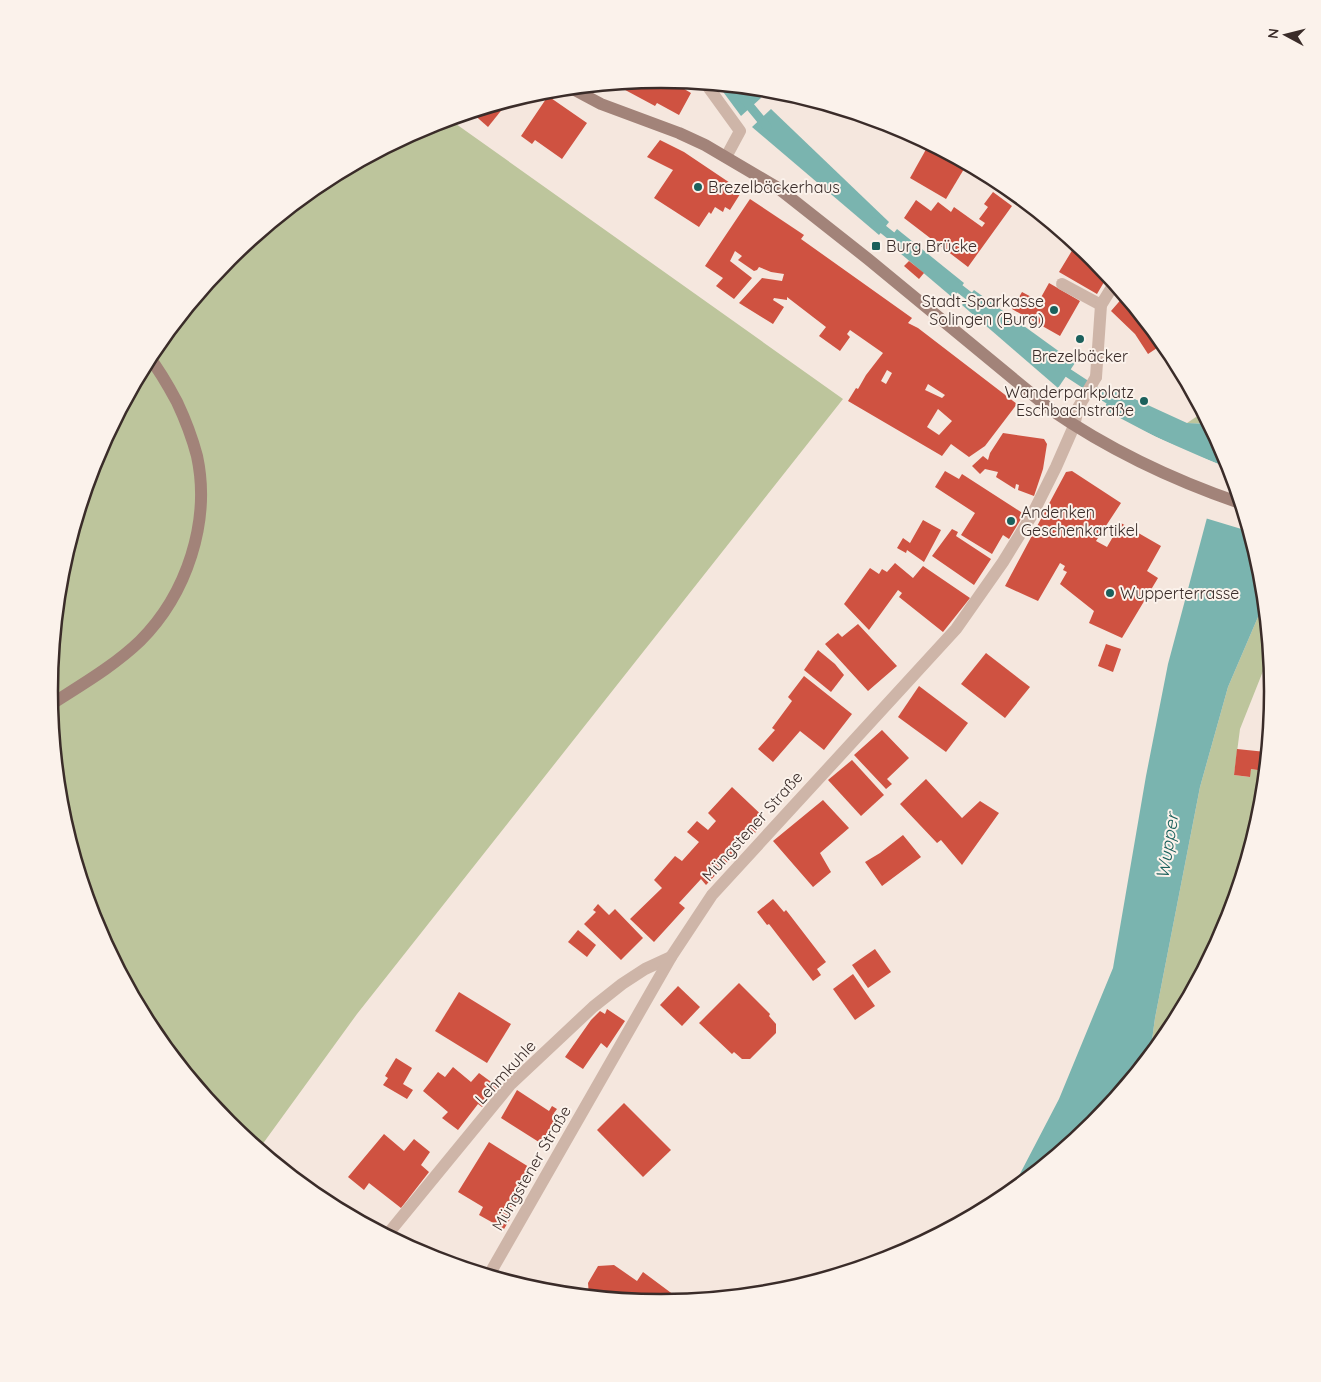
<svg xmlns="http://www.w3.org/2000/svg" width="1321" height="1382" font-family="Quicksand,sans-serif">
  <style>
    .green { fill: #bdc59c }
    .water { fill: #7ab4af }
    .pier { fill: #f5e7de }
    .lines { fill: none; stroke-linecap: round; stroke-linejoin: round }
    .stream { stroke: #7ab4af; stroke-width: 9 }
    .building { fill: #cf5241; fill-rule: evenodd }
    .lane { stroke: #ceb5a8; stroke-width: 12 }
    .street { stroke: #ceb5a8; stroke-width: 12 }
    .secondary { stroke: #a28379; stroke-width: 12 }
    .poi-dot { fill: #1b605c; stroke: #fbf2eb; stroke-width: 2 }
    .labels { text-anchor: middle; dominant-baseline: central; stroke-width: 4; stroke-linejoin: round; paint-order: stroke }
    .poi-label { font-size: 16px; fill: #3a2c29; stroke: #fbf2eb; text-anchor: start }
    .street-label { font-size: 16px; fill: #3a2c29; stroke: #fbf2eb }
    .water-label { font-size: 18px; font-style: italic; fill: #1b605c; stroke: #fbf2eb }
    .rim { fill: none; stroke: #3a2c29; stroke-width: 2.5 }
  </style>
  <rect width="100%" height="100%" fill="#f5e7de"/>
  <g class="green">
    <polygon points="449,119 843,399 357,1014 259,1149 228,1123 152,1031 95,925 60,810 49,691 61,571 95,457 152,351 228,258 321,182 427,126"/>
    <polygon points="1202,413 1208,424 1187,423"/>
    <polygon points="1264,603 1269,656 1240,729 1234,775 1249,777 1251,769 1264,771 1260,811 1226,925 1169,1031 1150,1055 1155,1018 1200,787 1228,687"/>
  </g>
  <g class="water">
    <polygon points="718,85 753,88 761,98 741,116"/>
    <polygon points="771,109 889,222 879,235 752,127"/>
    <polygon points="897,229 964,283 953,298 887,242"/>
    <polygon points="974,290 1075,363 1058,388 962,305"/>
    <polygon points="1115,390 1187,423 1208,424 1226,457 1261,572 1264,603 1228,687 1200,787 1155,1018 1150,1055 1093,1124 1011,1191 1059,1099 1113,968 1146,776 1168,664 1208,514 1227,468 1156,437 1103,409"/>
  </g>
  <polygon class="pier" points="1113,388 1115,390 1103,409 1129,424 1190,453 1229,468 1248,531 1205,518 1224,469 1189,455 1155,439 1102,411 1101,407"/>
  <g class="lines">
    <g class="stream">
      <polyline points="734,87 767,127"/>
      <polyline points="874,222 899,242"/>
      <polyline points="951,282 978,303"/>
      <polyline points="1059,367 1117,405"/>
    </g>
  </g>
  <g class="building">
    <polygon points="661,79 669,80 691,93 679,115 657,103 655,106 614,84"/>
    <polygon points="548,96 587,123 562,159 535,140 532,144 521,136"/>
    <polygon points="501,103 504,107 488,127 471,112"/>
    <polygon points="660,140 684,152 742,191 730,210 725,207 723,212 715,207 711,214 709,212 699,227 654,198 673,170 647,157"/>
    <polygon points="929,144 967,164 946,199 910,178"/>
    <polygon points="993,192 1012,206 968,267 904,218 916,200 931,211 938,202 951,212 954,207 982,227 985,223 979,219 988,207 984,204"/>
    <path d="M750 199 804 235 801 239 912 318 908 323 918 328 1017 404 985 446 969 457 951 444 942 456 848 401 856 388 858 389 866 375 883 353 850 330 847 334 850 337 840 351 819 336 826 327 787 297V300L774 298 773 300 784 307 773 324 739 303 762 278 782 281 784 274 771 272 759 267 757 270 754 271 738 260 742 256 735 251 730 261 752 278 734 299 716 286 723 278 705 266ZM887 370 892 373 886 384 881 381ZM928 384 945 395 942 398 925 390ZM938 409 952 421 939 435 927 427Z"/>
    <polygon points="1076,244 1093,259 1102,270 1100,273 1107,277 1097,294 1059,272"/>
    <polygon points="909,261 924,273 919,279 904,266"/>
    <polygon points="1049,283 1080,301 1060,336 1012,309 1022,292 1039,301"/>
    <polygon points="1124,296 1163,344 1148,354 1135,334 1111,311"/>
    <polygon points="1003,433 1044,439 1047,444 1043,469 1034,496 1018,490 1019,485 1016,484 1015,489 996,477 998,472 985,469 980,474 972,466 983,456 988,460 990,453"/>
    <polygon points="945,471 959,479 962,474 1024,514 1009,539 1003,535 992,554 961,535 975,513 935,487"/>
    <polygon points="1072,471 1121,503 1096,541 1107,547 1121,523 1161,546 1147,571 1158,578 1122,638 1089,623 1094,611 1060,584 1067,572 1063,570 1065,566 1060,563 1038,601 1005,586 1066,472"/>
    <polygon points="923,520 941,530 924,562 907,550 906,553 897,548 903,538 910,543"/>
    <polygon points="952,529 958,532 956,536 991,559 974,585 932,556"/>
    <polygon points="895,563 913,578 923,566 970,598 943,632 899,597 902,593 898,590 869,630 844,604 870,568 879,574 882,569 887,572"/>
    <polygon points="858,624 897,666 868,691 825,644 838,633 842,637"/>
    <polygon points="1106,644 1121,649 1113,672 1098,666"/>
    <polygon points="818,650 835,664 844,675 831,692 804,670"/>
    <polygon points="986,653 1030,687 1005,718 961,684"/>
    <polygon points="804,676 852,714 824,750 800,731 773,762 758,749 775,730 772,728 792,701 788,697"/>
    <polygon points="919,686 968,723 946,752 898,717"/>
    <polygon points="882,730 909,758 887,779 892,784 886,789 854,755"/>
    <polygon points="1237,749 1266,752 1264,771 1251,769 1250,777 1234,775"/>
    <polygon points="852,760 884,795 861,816 828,780"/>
    <polygon points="926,779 962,818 980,801 999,813 962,865 941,840 937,843 900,804"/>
    <polygon points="732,787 767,820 706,885 701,879 679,903 685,908 654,942 630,919 662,888 654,880 675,856 682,861 699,842 687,832 697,821 708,830 716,821 708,813"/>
    <polygon points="823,800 849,828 820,853 831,872 813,887 773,841"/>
    <polygon points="903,835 921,857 882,886 865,862 880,853"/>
    <polygon points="773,899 784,912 786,910 826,962 817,969 821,975 813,981 769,924 767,925 757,912"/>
    <polygon points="598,904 609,915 615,909 643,938 621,960 584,924 596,912 593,910"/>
    <polygon points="578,930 596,945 587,957 568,942"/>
    <polygon points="875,949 891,972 868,988 852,965"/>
    <polygon points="853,974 875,1006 855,1020 833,989"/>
    <polygon points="739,983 770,1014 769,1016 776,1024 776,1033 750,1059 742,1059 734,1052 732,1054 699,1023"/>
    <polygon points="678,986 700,1007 682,1026 660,1005"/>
    <polygon points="459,992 511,1024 487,1063 435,1031"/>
    <polygon points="607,1009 625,1021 607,1048 601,1043 583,1069 565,1057 591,1020 600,1011 605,1014"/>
    <polygon points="396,1058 412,1068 403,1084 413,1090 407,1099 383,1085 388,1078 385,1076"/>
    <polygon points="453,1067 471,1082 479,1073 498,1087 482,1107 478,1104 458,1130 442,1118 448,1112 423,1091 438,1072 445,1077"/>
    <polygon points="517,1090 549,1111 552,1106 557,1109 554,1113 559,1116 542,1144 501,1118"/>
    <polygon points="624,1103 671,1150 643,1177 597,1130"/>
    <polygon points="384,1134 404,1151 414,1139 430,1152 421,1165 429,1172 401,1208 369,1183 364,1190 348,1177"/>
    <polygon points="489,1142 529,1167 517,1187 522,1190 508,1213 512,1216 504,1229 479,1215 483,1207 458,1192"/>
    <polygon points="614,1265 637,1281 643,1272 682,1301 660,1303 589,1296 588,1283 598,1266"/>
  </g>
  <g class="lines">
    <g class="lane">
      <polyline points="706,84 740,131 726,157"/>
      <polyline points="1062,284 1101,305"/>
      <polyline points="1096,377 1101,305 1114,284"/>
    </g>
    <g class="street">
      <polyline points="387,1235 510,1085 593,1007 622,984 645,969 671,957"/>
      <polyline points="489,1275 671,957 712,895 956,629 1003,562 1032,515 1056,467 1074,426 1078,408 1096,377"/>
    </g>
    <g class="secondary">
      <path d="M571 88 601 104 679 133 705 145 778 188 868 259 1050 409C1108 449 1173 480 1240 503"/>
      <path d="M50 705C81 685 114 666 140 641 187 594 211 521 197 456 192 437 185 419 177 402 169 387 160 371 149 357"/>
    </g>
  </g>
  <g class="poi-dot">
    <circle cx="698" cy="187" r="5"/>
    <rect x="871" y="241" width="10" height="10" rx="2.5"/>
    <circle cx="1054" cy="310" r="5"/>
    <circle cx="1080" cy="339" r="5"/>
    <circle cx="1144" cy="401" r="5"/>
    <circle cx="1011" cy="521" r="5"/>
    <circle cx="1110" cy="593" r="5"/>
  </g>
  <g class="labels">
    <g class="poi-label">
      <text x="708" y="187">Brezelbäckerhaus</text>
      <text x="886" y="246">Burg Brücke</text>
      <text x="1044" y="301" text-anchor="end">Stadt-Sparkasse<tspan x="1044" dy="18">Solingen (Burg)</tspan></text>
      <text x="1080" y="356" text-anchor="middle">Brezelbäcker</text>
      <text x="1134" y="392" text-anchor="end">Wanderparkplatz<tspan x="1134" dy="18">Eschbachstraße</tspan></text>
      <text x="1021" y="512">Andenken<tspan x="1021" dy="18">Geschenkartikel</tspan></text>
      <text x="1120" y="593">Wupperterrasse</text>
    </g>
    <g class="street-label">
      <text transform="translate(752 826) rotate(-48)">Müngstener Straße</text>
      <text transform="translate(505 1072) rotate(-47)">Lehmkuhle</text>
      <text transform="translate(531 1168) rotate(-60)">Müngstener Straße</text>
    </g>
    <g class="water-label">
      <text transform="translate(1167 846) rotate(-81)">Wupper</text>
    </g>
  </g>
  <path d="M0 0H1321V1382H0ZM58 691a603 603 0 1 1 1206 0a603 603 0 1 1-1206 0Z" fill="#fbf2eb" fill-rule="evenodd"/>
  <path class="rim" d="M58 691a603 603 0 1 1 1206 0a603 603 0 1 1-1206 0Z"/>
  <g transform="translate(1286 35) rotate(277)" stroke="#fbf2eb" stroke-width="4" paint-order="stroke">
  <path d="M0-4L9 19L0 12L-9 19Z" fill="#3a2c29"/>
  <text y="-8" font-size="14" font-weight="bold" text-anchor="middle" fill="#3a2c29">N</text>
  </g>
</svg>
